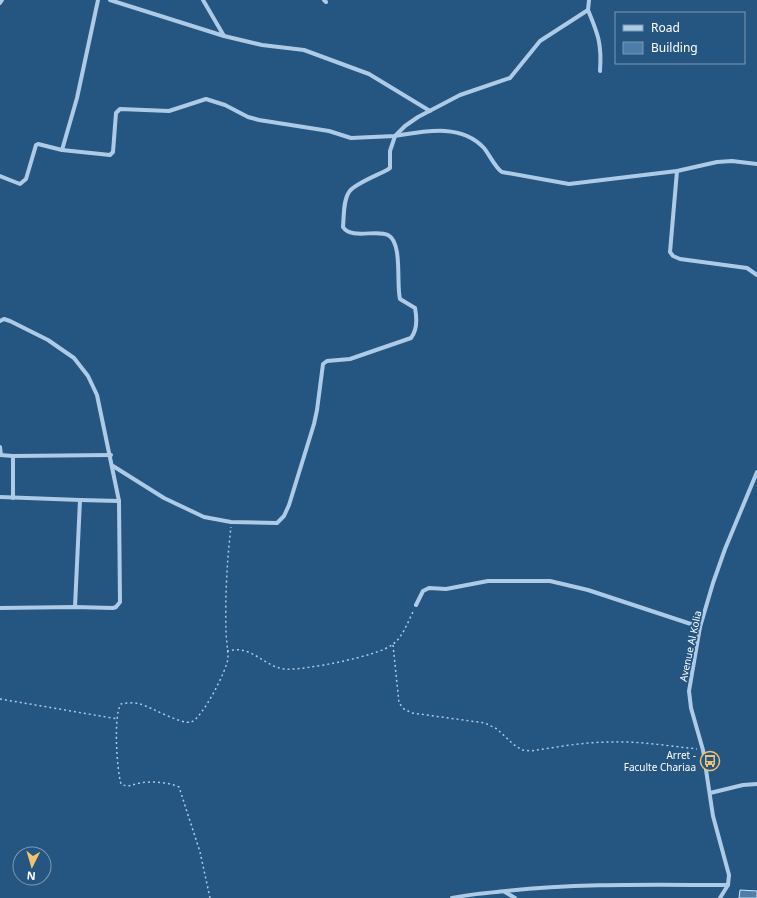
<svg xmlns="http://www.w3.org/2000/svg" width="757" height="898" font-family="'Noto Sans',sans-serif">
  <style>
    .building { fill: #4d7eaa; stroke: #d0e4f5 }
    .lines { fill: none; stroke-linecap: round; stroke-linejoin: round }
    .path { stroke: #adcbe7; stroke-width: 1.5; stroke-dasharray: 2 3; stroke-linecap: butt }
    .minor { stroke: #adcbe7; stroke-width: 4 }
    .labels { text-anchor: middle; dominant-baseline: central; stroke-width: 3.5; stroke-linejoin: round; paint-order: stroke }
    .street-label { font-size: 10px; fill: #fff; stroke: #255581 }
    .poi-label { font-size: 10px; fill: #fff; stroke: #255581; text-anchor: end }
  </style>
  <rect width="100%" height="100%" fill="#255581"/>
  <polygon class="building" points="740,890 757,891 757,898 739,898"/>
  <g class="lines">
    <g class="path">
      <path d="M393 645 399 703 404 709 412 713 485 723 497 729 513 744 522 750 531 751C557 747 584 742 611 742 639 741 669 746 697 749"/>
      <path d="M227 651C233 650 240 649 245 651 259 655 269 667 284 669 302 671 380 656 393 644 403 637 408 621 414 610"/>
      <polyline points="0,699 118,719"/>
      <path d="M210 898 200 852 179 787C168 782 152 781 140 783 133 784 128 788 121 784 117 771 113 715 121 704 127 703 134 702 140 704 151 707 182 725 191 722 202 719 227 670 228 658 228 649 226 639 226 630 225 597 227 560 231 527"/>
    </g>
    <g class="minor">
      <polyline points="110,0 224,36 262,45 304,50 369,74 430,111"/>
      <polyline points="203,0 224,36"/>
      <polyline points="324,0 326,2"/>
      <polyline points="0,3 2,0"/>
      <path d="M588 10C598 34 602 44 600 71"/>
      <polyline points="62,150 77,98 98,0"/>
      <polyline points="677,171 670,252 673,256 680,259 747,268 757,275"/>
      <polyline points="0,176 20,184 26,179 36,145 38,144 62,150 110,155 113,152 116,113 120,109 169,111 206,99 225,105 248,117 259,120 329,131 351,138 395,136 405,126 418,117 460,95 510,78 540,41 588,10 589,0"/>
      <polyline points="0,321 4,319 10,321 48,340 74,358 88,376 97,395 119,501 120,602 116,607 113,608 75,607 0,608"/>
      <polyline points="0,447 1,455"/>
      <polyline points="0,455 13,456 111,455"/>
      <polyline points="13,456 13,498"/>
      <path d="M113 466 164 498 204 517 231 522 277 523 284 516 289 505 314 424 317 410 323 364 327 361 350 359 411 338C417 330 417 318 415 308L400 299C396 284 403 243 388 235 377 229 351 240 343 227 344 217 343 201 349 192 354 184 378 175 387 170L390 168V151L395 136C425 131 461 123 484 148 489 154 496 169 502 172L569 184 677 171 717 162 732 161 757 164"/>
      <polyline points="0,497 80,500 75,607"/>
      <polyline points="80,500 119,501"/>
      <polyline points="416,605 423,591 429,588 446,589 488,581 550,581 588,590 700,627"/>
      <polyline points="710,793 743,785 757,784"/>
      <polyline points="505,892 515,898"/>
      <path d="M452 898C470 894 488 893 506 891 580 883 654 885 728 885"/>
      <polyline points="720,898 728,885 729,875 713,816 703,750 691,708 689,691 700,627 713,583 725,549 757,472"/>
    </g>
  </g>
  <defs>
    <g id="bus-ring" transform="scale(1)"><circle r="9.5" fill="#255581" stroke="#f1c271" stroke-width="1.5"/><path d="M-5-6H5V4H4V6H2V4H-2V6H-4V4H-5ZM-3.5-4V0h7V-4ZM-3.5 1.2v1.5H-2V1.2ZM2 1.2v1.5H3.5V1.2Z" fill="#f1c271"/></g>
  </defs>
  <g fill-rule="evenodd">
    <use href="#bus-ring" x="710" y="761"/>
  </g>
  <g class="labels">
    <g class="street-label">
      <text transform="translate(690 646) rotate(-78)">Avenue Al Kolia</text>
    </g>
    <g class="poi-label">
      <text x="696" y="755">Arret -<tspan x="696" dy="12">Faculte Chariaa</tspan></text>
    </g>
  </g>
  <rect x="615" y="12" width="130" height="52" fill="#255581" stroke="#7c99b3"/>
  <rect x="623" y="25" width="20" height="6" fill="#adcbe7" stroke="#7c99b3"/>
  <text x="651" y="32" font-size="12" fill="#ffffff">Road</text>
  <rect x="623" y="42" width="20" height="12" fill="#4d7eaa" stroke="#7c99b3"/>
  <text x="651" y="52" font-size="12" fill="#ffffff">Building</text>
  <g transform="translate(32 866) rotate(185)"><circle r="19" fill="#255581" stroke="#7c99b3"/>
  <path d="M0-3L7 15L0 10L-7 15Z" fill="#f1c271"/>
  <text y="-6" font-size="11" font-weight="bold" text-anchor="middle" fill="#ffffff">N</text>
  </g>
</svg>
